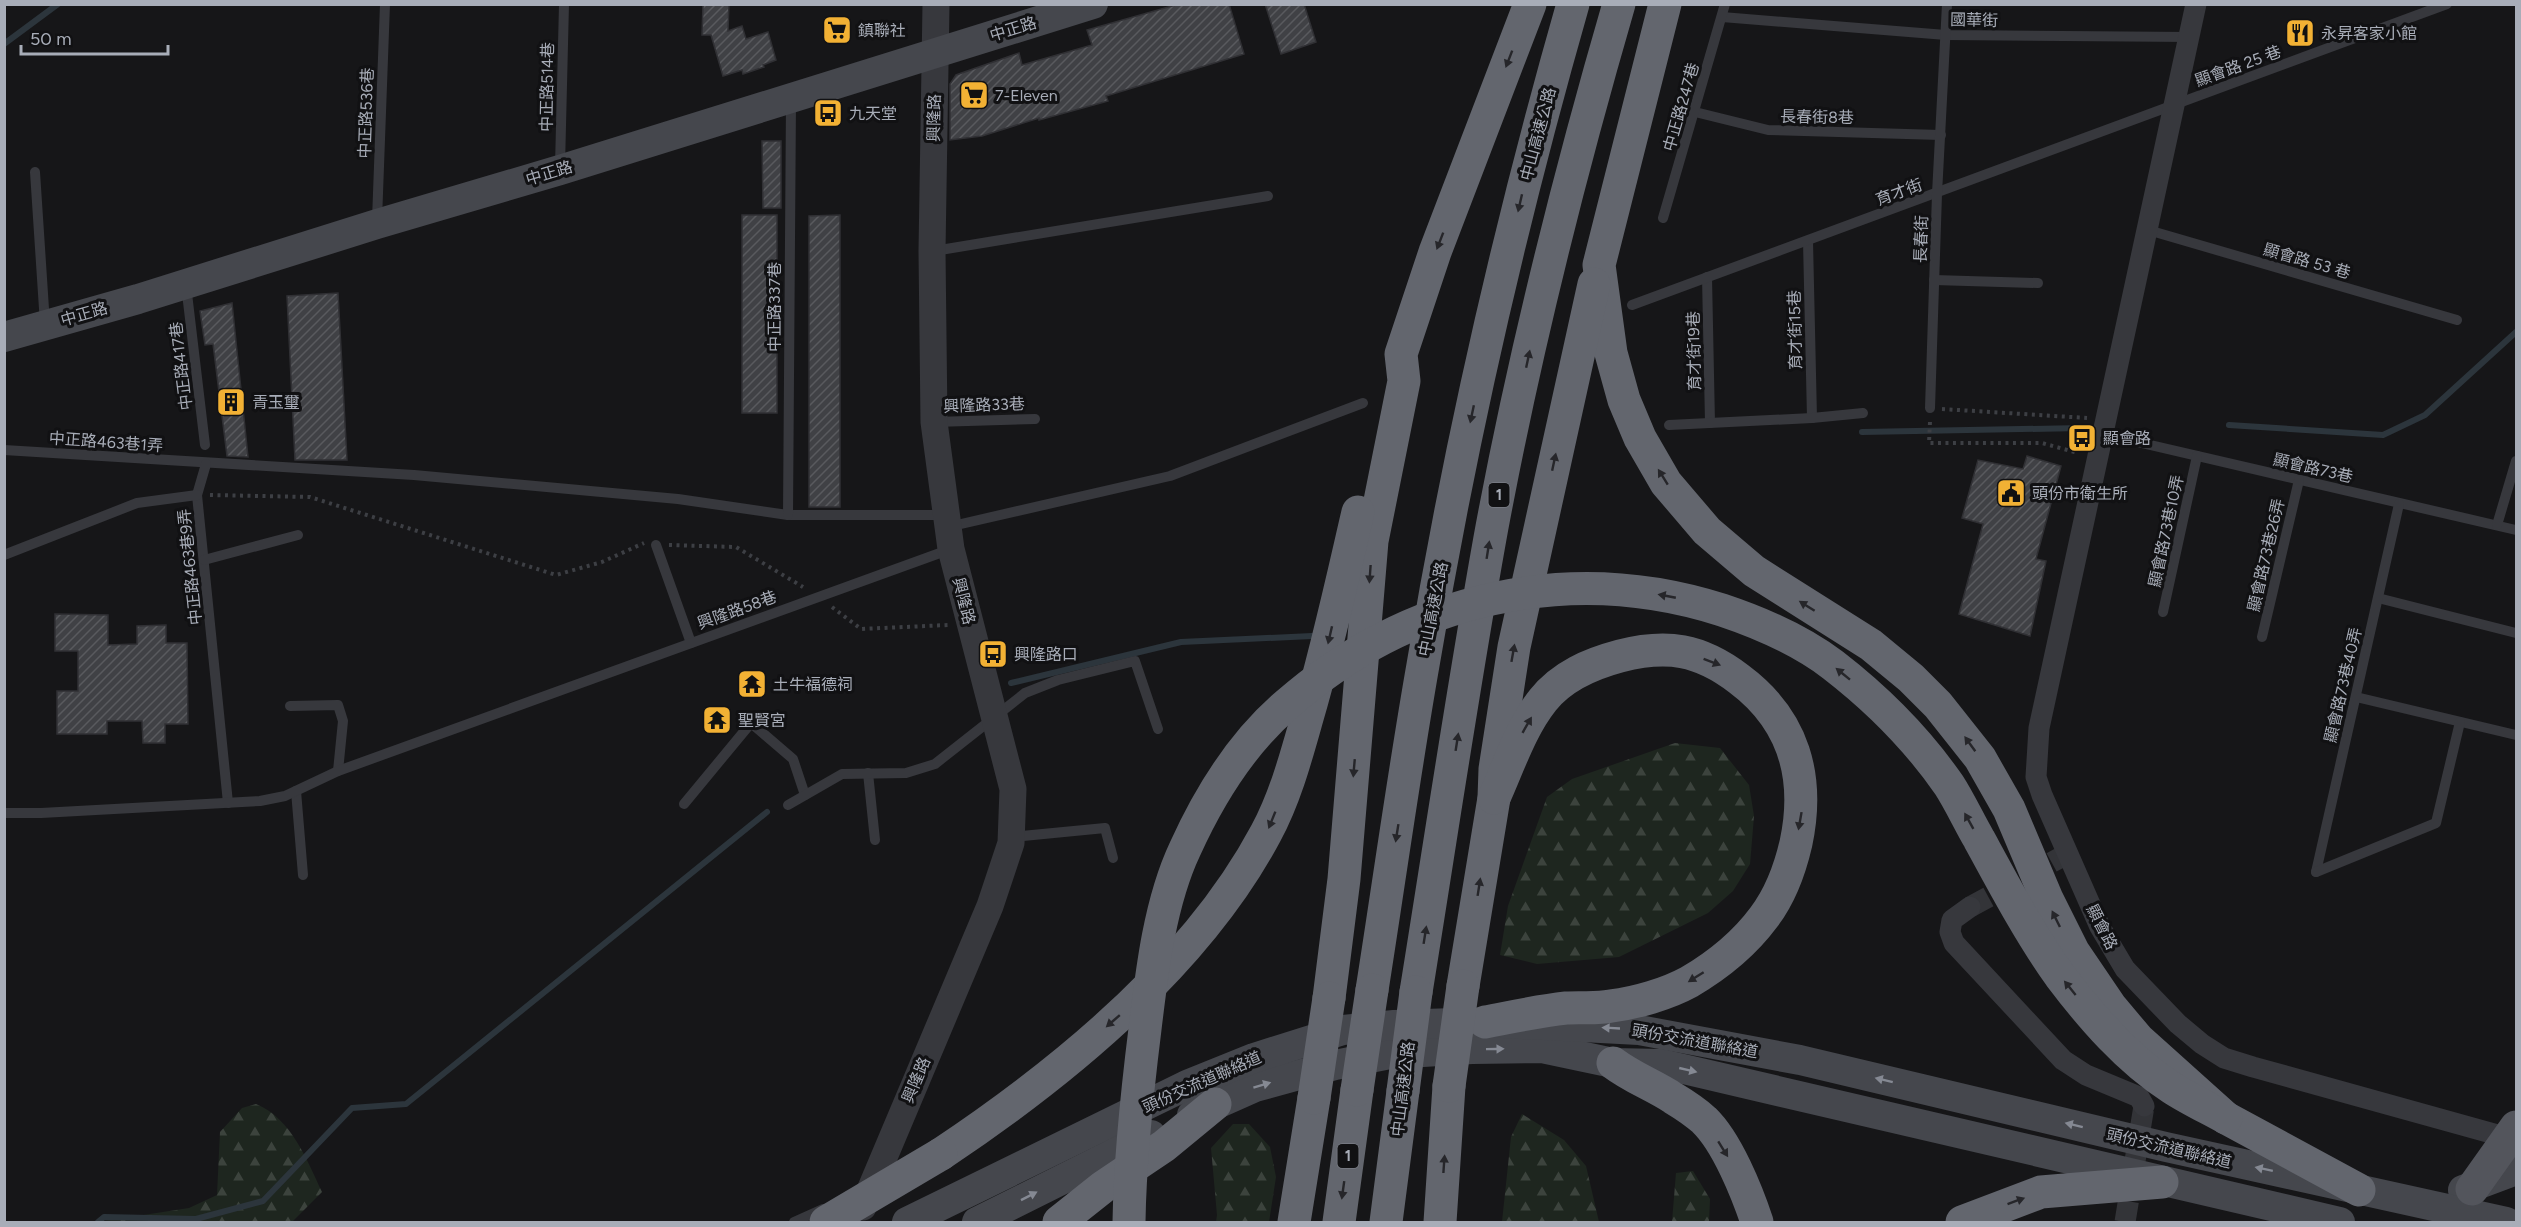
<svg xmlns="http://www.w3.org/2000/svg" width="2521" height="1227" font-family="Figtree,'Noto Sans TC',sans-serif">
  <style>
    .forest { fill: url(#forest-firs) }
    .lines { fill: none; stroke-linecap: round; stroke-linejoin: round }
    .stream { stroke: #2c353c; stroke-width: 6 }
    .building { fill: url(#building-hatch); stroke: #303034; stroke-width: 1.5 }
    .minor-tunnel { stroke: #333438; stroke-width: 21; stroke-dasharray: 21 10; stroke-linecap: butt }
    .path { stroke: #3d3f44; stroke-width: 4; stroke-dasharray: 3 4.5; stroke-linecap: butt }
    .service { stroke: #37383d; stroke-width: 10 }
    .minor { stroke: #37383d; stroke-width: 21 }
    .tertiary { stroke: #37383d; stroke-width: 27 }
    .secondary { stroke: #45474d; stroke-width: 30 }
    .primary { stroke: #53555c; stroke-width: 33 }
    .motorway { stroke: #63666e; stroke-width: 33 }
    .motorway-bridge { stroke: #63666e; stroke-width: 33 }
    .oneway { fill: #26262a }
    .oneway2 { fill: #858993 }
    .labels { text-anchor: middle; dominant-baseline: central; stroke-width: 6; stroke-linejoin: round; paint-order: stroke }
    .shield { fill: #111113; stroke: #7b7e86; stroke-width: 1.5 }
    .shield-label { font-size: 15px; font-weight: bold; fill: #a8adb8 }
    .street-label { font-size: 16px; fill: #a8adb8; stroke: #111113 }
    .poi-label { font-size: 16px; fill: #a8adb8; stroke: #111113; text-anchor: start }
  </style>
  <defs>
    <pattern id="forest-firs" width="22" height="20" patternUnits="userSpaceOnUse" patternTransform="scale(1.5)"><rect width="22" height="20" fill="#1e261f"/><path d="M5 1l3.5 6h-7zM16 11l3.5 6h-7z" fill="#3c433d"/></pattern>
    <pattern id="building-hatch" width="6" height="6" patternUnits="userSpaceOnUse" patternTransform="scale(1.5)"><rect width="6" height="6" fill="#404145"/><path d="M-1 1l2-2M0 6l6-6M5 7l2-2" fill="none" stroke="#595a5e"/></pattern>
  </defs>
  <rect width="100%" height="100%" fill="#161618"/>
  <g class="forest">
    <polygon points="1675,743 1720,748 1749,785 1754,816 1750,864 1733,891 1708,913 1619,957 1537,964 1500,955 1508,906 1547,797 1572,779"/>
    <path d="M256 1104C291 1118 307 1160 322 1192L292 1222H98L189 1208 217 1195 220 1132 242 1108Z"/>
    <polygon points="1522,1114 1564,1140 1586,1166 1599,1222 1502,1222 1511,1137"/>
    <polygon points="1233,1124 1249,1124 1270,1147 1276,1177 1269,1222 1216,1222 1217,1215 1211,1148"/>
    <polygon points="1693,1171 1710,1199 1709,1222 1672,1222 1676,1173"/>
  </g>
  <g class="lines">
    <g class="stream">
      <polyline points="4,44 58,4"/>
      <polyline points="2229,425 2383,435 2425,415 2516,332"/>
      <polyline points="1862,432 2082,428"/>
      <polyline points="1011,683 1181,642 1312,636"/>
      <polyline points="98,1222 104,1217 196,1219 263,1201 352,1108 406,1104 767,812"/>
    </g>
  </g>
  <g class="building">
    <polygon points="703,4 729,4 728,31 742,26 746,39 768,32 776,60 763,65 764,67 743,74 742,70 723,76 711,35 702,35"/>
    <polygon points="1179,4 1229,4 1244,54 1106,96 1108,101 1039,120 1039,118 982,136 950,140 950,84 956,75 1019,53 1022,65 1092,45 1087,30"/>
    <polygon points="1265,4 1304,4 1316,42 1281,54"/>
    <polygon points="762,141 781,141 781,208 763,208"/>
    <rect x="742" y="215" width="35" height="198"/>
    <polygon points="840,215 840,507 809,507 809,216"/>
    <polygon points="338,293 347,460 295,460 287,296"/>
    <polygon points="232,303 248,457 227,456 213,344 205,345 200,311"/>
    <polygon points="2027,456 2061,466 2036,559 2046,561 2030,636 1959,614 1983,524 1962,518 1978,460 2023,469"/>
    <polygon points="55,614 108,615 108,645 137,644 137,626 166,625 166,643 187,643 188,724 165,724 165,743 143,743 142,721 107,721 107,734 57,734 57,691 78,691 78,651 55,651"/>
  </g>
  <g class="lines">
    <g class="minor-tunnel">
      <polyline points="1970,907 2067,854"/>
      <polyline points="2125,1222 2144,1106"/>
    </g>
    <g class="path">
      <polyline points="1942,409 2087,418"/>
      <polyline points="1930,422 1929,443 2042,443 2078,453"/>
      <polyline points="210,495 310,497 556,575 602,562 644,543"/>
      <polyline points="669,545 736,547 803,587"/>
      <polyline points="832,607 861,629 948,625"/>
    </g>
    <g class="service">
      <polyline points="1722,17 1946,35 2190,37"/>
      <polyline points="1695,112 1768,130 1941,135"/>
      <polyline points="560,166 564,4"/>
      <polyline points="35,172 45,324"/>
      <polyline points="1663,218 1725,4"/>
      <polyline points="377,220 385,4"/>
      <polyline points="2148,230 2457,320"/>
      <polyline points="1808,241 1812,418"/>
      <polyline points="934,251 1268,196"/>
      <polyline points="1707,277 1710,423"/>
      <polyline points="1934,280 2038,283"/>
      <polyline points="186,285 205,445"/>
      <polyline points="1632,305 2447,4"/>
      <polyline points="1930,408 1937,194 1947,4"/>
      <polyline points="934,422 1035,419"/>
      <polyline points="1669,425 1812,418 1863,413"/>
      <polyline points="2103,434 2516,530"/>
      <polyline points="4,450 414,475 678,499 788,515 945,515"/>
      <polyline points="206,464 197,495 228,803"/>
      <polyline points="788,515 791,101"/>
      <polyline points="2497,525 2516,461"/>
      <polyline points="948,527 1170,476 1363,403"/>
      <polyline points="656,545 691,643"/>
      <polyline points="4,555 137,503 197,495"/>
      <polyline points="204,560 298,535"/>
      <polyline points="2378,598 2516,633"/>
      <polyline points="2163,612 2197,456"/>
      <polyline points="2262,637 2299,480"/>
      <polyline points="2356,697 2516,735"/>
      <polyline points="290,706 338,705 343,721 338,771"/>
      <polyline points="868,773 875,840"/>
      <polyline points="296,791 303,875"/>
      <polyline points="684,804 751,723 793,759 805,795"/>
      <polyline points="788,805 842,774 906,773 935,764 1025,693 1058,680 1135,661 1158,729"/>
      <polyline points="4,813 41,813 260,801 285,796 338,771 951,549"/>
      <polyline points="1012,837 1105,828 1113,858"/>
      <polyline points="2316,872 2399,504"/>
      <polyline points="2316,872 2436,823 2460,722"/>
      <polyline points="794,1222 823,1209"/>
    </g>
    <g class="minor">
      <polyline points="2196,4 2039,728 2036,777 2042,795 2100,927 2125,969 2178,1024 2202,1044 2224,1058 2253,1067 2516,1140"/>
      <polyline points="1970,907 1952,920 1950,932 1954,943 2063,1060 2086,1075 2139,1097 2144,1106"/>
    </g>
    <polyline class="tertiary" points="863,1207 990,906 1011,843 1013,789 951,549 934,422 932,251 936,4"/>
    <g class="secondary">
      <polyline points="4,337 138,299 377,224 560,170 1093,4"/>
      <polyline points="1192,1115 1255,1087 1335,1065 1390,1054 1472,1049 1542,1048 1613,1063 1662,1064 2340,1222"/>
      <polyline points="2463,1190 2516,1170"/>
      <polyline points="907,1222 1187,1085 1254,1058 1343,1030 1394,1025 1485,1022 1639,1030 1800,1060 2166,1147 2506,1222"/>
      <polyline points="977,1222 1151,1135"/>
    </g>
    <polyline class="primary" points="2472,1189 2516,1127"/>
    <g class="motorway">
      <polyline points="1665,4 1599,265 1611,353 1624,400 1640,438 1666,483 1707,531 1754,571 1871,645 1911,678 1938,705 1980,758 2009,809 2047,899 2073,951 2111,1007 2138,1039 2226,1118 2359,1190"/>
      <polyline points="1463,986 1494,798 1495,769 1514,647 1594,284"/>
      <path d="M1372 990C1389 882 1404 773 1423 665 1460 443 1511 221 1573 4"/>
      <path d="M1416 992C1441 837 1464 681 1492 527 1525 351 1569 176 1619 4"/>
      <polyline points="1329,998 1344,879 1372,541 1404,381 1401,354 1435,252 1530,4"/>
      <path d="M1485 1022C1512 1017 1539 1011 1566 1008 1581 1007 1597 1009 1611 1006 1636 1003 1667 994 1689 982 1718 965 1744 944 1764 917 1780 896 1790 869 1796 843 1810 777 1794 720 1739 679 1700 649 1667 644 1620 656 1590 664 1562 676 1543 700 1520 729 1509 765 1494 798"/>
      <path d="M1613 1063C1633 1078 1653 1085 1673 1098 1683 1104 1695 1112 1704 1120 1727 1142 1747 1192 1757 1222"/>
      <path d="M941 1154C1061 1074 1197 963 1266 833 1285 798 1296 757 1307 718 1327 650 1342 581 1358 512"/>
      <polyline points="1059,1222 1103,1187 1164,1146 1215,1104"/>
      <polyline points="1294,1222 1314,1098"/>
      <polyline points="1339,1222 1357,1090"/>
      <polyline points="1386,1222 1403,1091"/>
      <polyline points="1440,1222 1449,1086"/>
      <polyline points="1962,1222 2041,1192 2162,1182"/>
    </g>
    <g class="motorway-bridge">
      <polyline points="1449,1086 1463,986"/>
      <polyline points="1357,1090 1372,990"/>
      <polyline points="1403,1091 1416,992"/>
      <polyline points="1314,1098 1329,998"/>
      <polyline points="826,1222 941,1154"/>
      <path d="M1129 1222C1130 1157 1137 1093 1145 1029 1152 970 1160 902 1185 849 1209 796 1242 743 1286 705 1408 598 1568 561 1722 610 1761 623 1800 640 1833 665 1877 699 1917 739 1949 785 1960 802 1969 822 1979 839 2004 885 2030 934 2060 976 2091 1017 2128 1060 2172 1088 2189 1099 2208 1108 2226 1118"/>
    </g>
  </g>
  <defs><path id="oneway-solid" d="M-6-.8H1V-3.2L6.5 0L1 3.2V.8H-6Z" transform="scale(1.5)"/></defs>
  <g class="oneway">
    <use href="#oneway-solid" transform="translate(1509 59) rotate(111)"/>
    <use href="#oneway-solid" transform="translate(1520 203) rotate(103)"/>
    <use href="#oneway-solid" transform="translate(1440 241) rotate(111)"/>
    <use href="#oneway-solid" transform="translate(1528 359) rotate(-78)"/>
    <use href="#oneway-solid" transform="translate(1472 414) rotate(102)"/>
    <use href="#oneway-solid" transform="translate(1554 462) rotate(-78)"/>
    <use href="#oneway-solid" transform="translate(1663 477) rotate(-122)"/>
    <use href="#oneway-solid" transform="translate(1488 550) rotate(-81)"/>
    <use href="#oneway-solid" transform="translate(1370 574) rotate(94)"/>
    <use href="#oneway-solid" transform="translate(1667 596) rotate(-169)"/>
    <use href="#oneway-solid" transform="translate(1807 606) rotate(-148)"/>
    <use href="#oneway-solid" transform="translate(1330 635) rotate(103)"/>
    <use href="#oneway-solid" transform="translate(1513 653) rotate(-80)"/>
    <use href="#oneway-solid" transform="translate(1712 662) rotate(21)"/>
    <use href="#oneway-solid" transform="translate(1843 674) rotate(-141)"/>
    <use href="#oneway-solid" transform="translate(1527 725) rotate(-60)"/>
    <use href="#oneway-solid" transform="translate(1457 742) rotate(-81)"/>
    <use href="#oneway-solid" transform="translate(1970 744) rotate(-126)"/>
    <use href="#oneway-solid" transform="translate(1354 768) rotate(95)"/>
    <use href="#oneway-solid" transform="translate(1272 820) rotate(112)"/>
    <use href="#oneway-solid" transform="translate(1800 821) rotate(100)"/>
    <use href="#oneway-solid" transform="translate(1969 821) rotate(-119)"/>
    <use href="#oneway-solid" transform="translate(1397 833) rotate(99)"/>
    <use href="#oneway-solid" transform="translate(1479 887) rotate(-81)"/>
    <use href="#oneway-solid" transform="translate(2056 919) rotate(-116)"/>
    <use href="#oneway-solid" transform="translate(1425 935) rotate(-81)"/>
    <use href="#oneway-solid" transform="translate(1696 977) rotate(148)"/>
    <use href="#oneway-solid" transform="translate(2070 988) rotate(-129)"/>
    <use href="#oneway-solid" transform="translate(1113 1021) rotate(139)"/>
    <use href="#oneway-solid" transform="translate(1723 1149) rotate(58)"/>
    <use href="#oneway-solid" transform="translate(1444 1164) rotate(-86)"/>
    <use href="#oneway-solid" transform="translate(1343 1190) rotate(98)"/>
    <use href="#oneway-solid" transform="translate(2016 1201) rotate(-20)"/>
  </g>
  <g class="oneway2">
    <use href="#oneway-solid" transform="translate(1611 1028) rotate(-177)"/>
    <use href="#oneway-solid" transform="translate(1495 1049) rotate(-1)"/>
    <use href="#oneway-solid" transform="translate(1688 1070) rotate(13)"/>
    <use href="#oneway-solid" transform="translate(1884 1080) rotate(-166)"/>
    <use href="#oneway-solid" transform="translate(1262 1085) rotate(-17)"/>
    <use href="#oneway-solid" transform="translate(2074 1125) rotate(-166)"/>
    <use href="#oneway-solid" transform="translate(2264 1169) rotate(-168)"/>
    <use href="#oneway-solid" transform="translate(1029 1196) rotate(-27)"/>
  </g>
  <defs>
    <g id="supermarket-square" transform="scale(1.5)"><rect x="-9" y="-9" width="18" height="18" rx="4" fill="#f2b134" stroke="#111113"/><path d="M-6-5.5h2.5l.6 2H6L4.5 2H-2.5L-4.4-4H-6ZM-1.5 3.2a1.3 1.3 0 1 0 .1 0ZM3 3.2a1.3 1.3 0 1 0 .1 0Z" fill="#111"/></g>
    <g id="restaurant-square" transform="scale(1.5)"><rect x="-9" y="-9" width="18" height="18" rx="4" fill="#f2b134" stroke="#111113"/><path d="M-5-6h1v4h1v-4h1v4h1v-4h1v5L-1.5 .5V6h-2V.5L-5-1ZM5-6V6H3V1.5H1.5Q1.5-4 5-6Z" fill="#111"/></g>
    <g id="bus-square" transform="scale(1.5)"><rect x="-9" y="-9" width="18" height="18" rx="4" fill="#f2b134" stroke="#111113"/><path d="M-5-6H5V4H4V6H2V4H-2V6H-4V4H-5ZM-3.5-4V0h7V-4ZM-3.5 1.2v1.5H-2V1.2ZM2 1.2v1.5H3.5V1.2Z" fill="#111"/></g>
    <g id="building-square" transform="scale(1.5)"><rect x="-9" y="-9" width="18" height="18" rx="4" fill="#f2b134" stroke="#111113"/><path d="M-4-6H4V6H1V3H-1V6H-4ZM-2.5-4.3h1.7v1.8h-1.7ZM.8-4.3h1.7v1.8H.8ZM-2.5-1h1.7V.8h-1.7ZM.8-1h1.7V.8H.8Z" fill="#111"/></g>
    <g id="civic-square" transform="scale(1.5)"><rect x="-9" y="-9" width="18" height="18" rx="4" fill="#f2b134" stroke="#111113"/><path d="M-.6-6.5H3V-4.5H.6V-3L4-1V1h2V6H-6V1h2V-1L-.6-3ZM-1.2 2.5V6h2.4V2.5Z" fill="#111"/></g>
    <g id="temple-square" transform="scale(1.5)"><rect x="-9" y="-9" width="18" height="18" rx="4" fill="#f2b134" stroke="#111113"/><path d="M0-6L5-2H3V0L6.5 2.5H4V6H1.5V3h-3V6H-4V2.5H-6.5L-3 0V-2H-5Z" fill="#111"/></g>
  </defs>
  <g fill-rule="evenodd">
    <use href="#supermarket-square" x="837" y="30"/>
    <use href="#restaurant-square" x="2300" y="33"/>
    <use href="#supermarket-square" x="974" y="95"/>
    <use href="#bus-square" x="828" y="113"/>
    <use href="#building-square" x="231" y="402"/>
    <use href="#bus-square" x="2082" y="438"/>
    <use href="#civic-square" x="2011" y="493"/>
    <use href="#bus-square" x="993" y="654"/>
    <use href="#temple-square" x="752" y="684"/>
    <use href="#temple-square" x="717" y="720"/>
  </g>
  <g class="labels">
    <g class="shield">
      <rect x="1488.5" y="483" width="21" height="24" rx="4.5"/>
      <rect x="1337.5" y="1144" width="21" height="24" rx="4.5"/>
    </g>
    <g class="shield-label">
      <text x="1499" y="495">1</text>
      <text x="1348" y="1156">1</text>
    </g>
    <g class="street-label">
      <text transform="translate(1974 20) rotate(1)">國華街</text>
      <text transform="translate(1013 29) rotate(-17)">中正路</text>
      <text transform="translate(2238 66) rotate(-20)">顯會路 25 巷</text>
      <text transform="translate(547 87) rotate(-89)">中正路514巷</text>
      <text transform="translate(1681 107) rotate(-74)">中正路247巷</text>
      <text transform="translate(366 113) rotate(-88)">中正路536巷</text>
      <text transform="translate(1817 117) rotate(1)">長春街8巷</text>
      <text transform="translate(934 118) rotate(-89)">興隆路</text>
      <text transform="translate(1538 134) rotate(-75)">中山高速公路</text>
      <text transform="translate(549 173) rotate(-17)">中正路</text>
      <text transform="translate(1899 192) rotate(-20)">育才街</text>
      <text transform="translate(1921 239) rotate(-88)">長春街</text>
      <text transform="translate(2307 261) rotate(16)">顯會路 53 巷</text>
      <text transform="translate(774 307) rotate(-90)">中正路337巷</text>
      <text transform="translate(84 314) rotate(-16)">中正路</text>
      <text transform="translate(1795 330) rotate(-91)">育才街15巷</text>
      <text transform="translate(1694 351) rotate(-91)">育才街19巷</text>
      <text transform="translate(181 366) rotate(-97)">中正路417巷</text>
      <text transform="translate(984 405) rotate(-2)">興隆路33巷</text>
      <text transform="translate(106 442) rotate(4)">中正路463巷1弄</text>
      <text transform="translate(2313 468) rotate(13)">顯會路73巷</text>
      <text transform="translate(2166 531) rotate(-78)">顯會路73巷10弄</text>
      <text transform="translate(2266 555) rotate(-77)">顯會路73巷26弄</text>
      <text transform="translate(190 567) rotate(-96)">中正路463巷9弄</text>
      <text transform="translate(964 601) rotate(76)">興隆路</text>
      <text transform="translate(1433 609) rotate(-79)">中山高速公路</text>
      <text transform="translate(737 610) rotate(-20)">興隆路58巷</text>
      <text transform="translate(2343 685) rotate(-77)">顯會路73巷40弄</text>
      <text transform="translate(2102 927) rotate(63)">顯會路</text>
      <text transform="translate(1695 1041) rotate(10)">頭份交流道聯絡道</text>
      <text transform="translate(916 1080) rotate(-67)">興隆路</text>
      <text transform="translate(1202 1082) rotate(-24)">頭份交流道聯絡道</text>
      <text transform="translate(1403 1089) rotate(-83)">中山高速公路</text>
      <text transform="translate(2169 1148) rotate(13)">頭份交流道聯絡道</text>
    </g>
    <g class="poi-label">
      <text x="858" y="30">鎮聯社</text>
      <text x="2321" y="33">永昇客家小館</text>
      <text x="995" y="95">7-Eleven</text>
      <text x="849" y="113">九天堂</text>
      <text x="252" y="402">青玉璽</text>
      <text x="2103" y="438">顯會路</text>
      <text x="2032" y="493">頭份市衛生所</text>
      <text x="1014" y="654">興隆路口</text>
      <text x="773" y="684">土牛福德祠</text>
      <text x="738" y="720">聖賢宮</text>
    </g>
  </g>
  <rect width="2521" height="1227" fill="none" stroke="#a8adb8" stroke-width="12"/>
  <path d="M21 45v9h147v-9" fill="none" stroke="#a8adb8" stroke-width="3"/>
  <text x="30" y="45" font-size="18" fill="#a8adb8" stroke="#111113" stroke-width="4.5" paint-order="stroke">50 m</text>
</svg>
